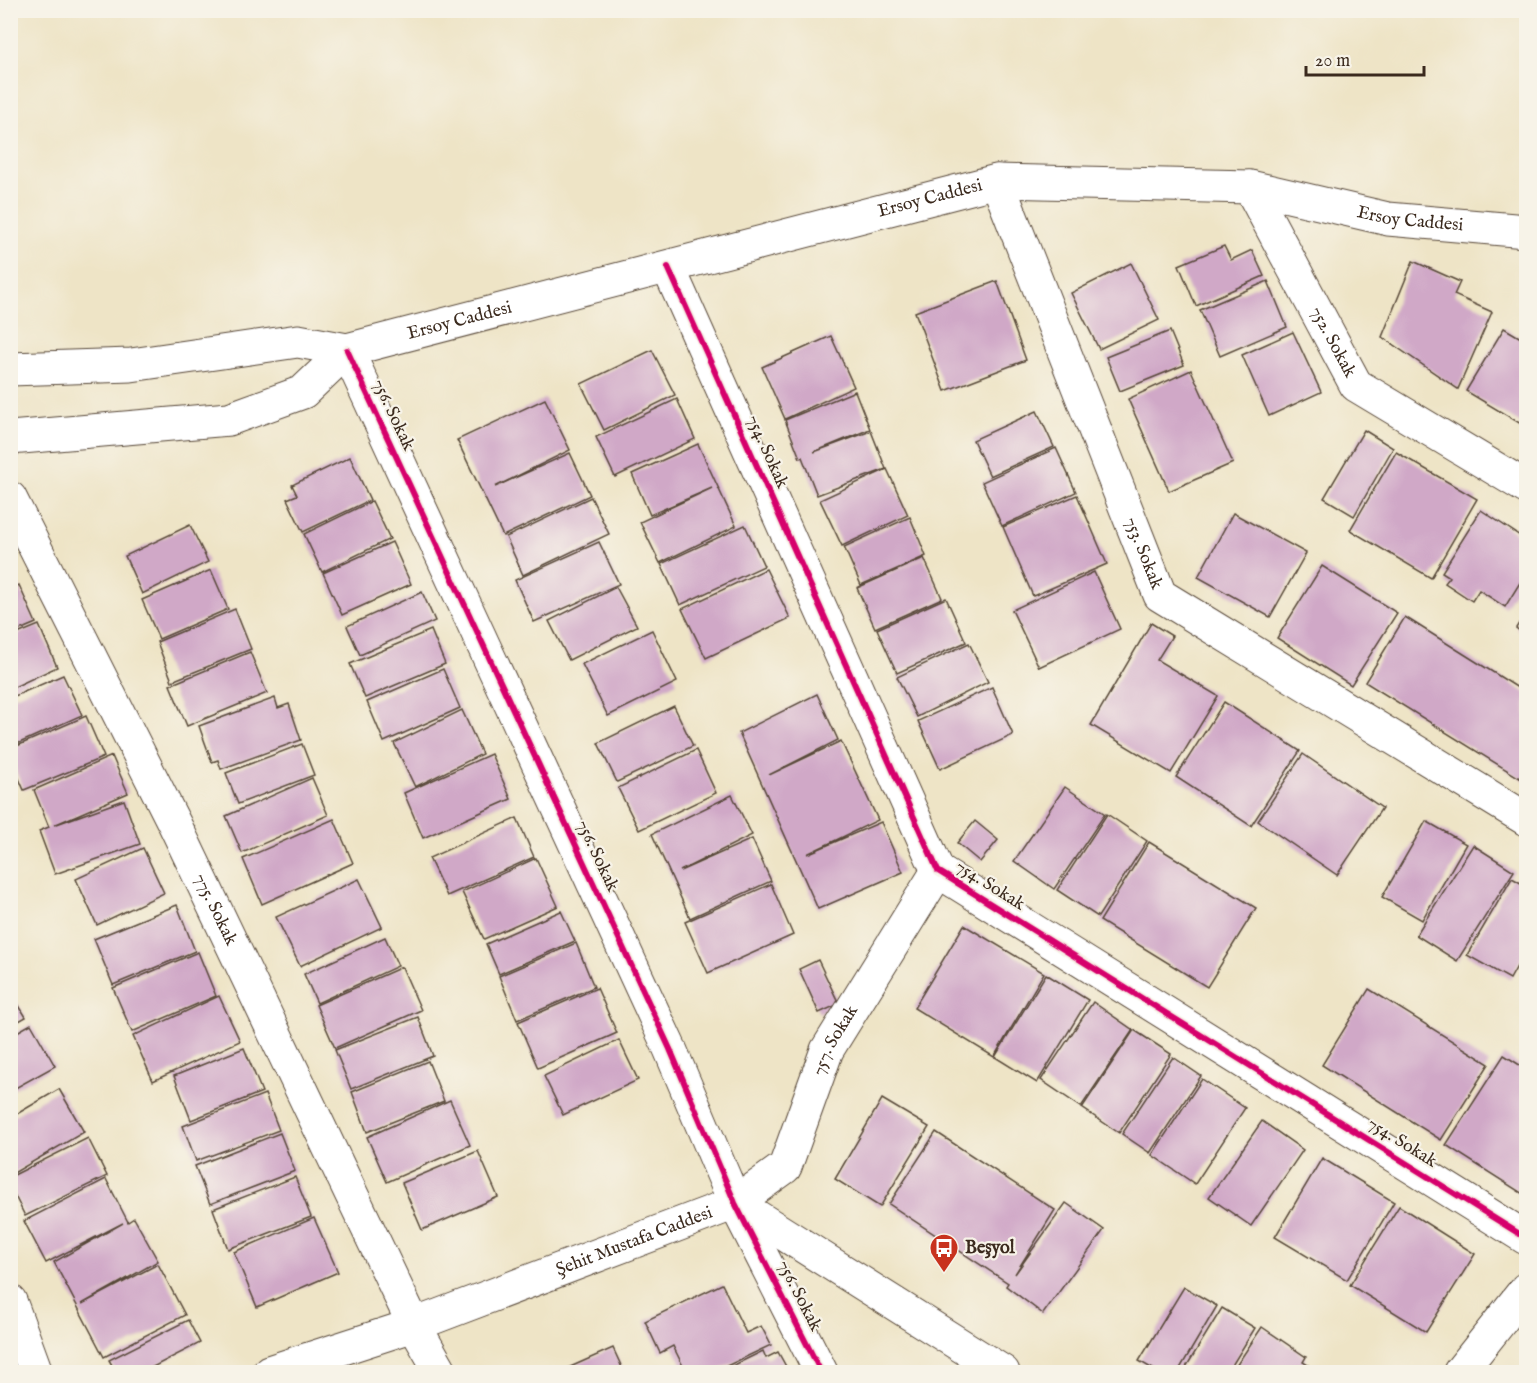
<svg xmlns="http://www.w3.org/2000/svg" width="1537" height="1383" font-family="'IM FELL English',serif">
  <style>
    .building { fill: #d0a8c7 }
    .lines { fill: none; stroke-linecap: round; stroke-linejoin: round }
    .minor-casing { stroke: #564637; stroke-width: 35 }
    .tertiary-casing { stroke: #564637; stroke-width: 35 }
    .secondary-casing { stroke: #564637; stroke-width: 35 }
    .minor { stroke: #fff; stroke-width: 33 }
    .tertiary { stroke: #fff; stroke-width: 33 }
    .secondary { stroke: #fff; stroke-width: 33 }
    .cycleway-casing { stroke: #f7f3e8; stroke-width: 10 }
    .cycleway { stroke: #d6006c; stroke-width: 6 }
    .labels { text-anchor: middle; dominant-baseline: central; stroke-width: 4.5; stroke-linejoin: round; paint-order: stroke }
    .street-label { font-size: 18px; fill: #3b2a1e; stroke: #f7f3e8 }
    .poi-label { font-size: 18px; font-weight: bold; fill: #3b2a1e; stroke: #f7f3e8; text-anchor: start }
  </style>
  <rect width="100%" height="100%" fill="#f7f3e8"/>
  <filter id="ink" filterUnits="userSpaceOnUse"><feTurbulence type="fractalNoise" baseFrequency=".0167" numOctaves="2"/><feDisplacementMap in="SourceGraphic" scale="12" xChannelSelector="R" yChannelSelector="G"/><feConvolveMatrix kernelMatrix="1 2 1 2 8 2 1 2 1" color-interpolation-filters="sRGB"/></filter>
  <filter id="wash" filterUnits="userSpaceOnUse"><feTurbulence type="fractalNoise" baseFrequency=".008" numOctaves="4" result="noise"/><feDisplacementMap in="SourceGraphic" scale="24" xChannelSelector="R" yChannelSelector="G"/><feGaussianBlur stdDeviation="1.35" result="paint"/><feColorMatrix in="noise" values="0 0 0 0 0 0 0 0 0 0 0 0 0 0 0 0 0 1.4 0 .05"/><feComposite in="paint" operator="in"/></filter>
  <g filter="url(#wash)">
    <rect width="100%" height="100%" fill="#eee4c6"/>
    <g id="blocks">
      <g class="building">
        <polygon points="1224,246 1231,260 1252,250 1264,276 1196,306 1179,265"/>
        <polygon points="1413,261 1460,282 1454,295 1492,312 1458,389 1382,337"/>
        <polygon points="1131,263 1159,320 1099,349 1071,293"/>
        <polygon points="997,281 1026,360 945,391 915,312"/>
        <polygon points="1268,281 1287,327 1220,356 1200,310"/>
        <polygon points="1504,328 1526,341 1526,427 1466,391"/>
        <polygon points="1170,331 1184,365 1120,391 1106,357"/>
        <polygon points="1293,332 1321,392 1269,416 1242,355"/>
        <polygon points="831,336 854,387 785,419 762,367"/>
        <polygon points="652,350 675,395 604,430 581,384"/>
        <polygon points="1191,370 1233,463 1169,491 1128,399"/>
        <polygon points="855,391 870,429 814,452 871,431 886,469 817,495 802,457 800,458 785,420"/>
        <polygon points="545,399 570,450 495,487 570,453 590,495 503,536 457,440"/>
        <polygon points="677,399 695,439 615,477 596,437"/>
        <polygon points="1037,411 1054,447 990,476 973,440"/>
        <polygon points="1364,430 1393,448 1354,516 1324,498"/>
        <polygon points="698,444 736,526 660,563 640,522 712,488 650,515 632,474"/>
        <polygon points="1056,448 1076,492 1002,526 982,482"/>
        <polygon points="1396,452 1477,499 1431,578 1350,530"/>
        <polygon points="350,457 370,500 303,532 287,499 297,495 292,485"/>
        <polygon points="887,469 908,515 842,546 820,500"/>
        <polygon points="1077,495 1107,564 1033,596 1003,527"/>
        <polygon points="591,497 609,534 523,575 506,537"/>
        <polygon points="372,501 390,539 322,572 304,534"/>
        <polygon points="1481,510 1526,540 1526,573 1505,607 1479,590 1472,601 1445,583 1450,577 1442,572"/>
        <polygon points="1233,513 1306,553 1270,617 1198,577"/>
        <polygon points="910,517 926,556 861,585 844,547"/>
        <polygon points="190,525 208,562 142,594 125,556"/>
        <polygon points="745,525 764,566 680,605 661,564"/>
        <polygon points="392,542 411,584 342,615 323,573"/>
        <polygon points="599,542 619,584 534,622 515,580"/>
        <polygon points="924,558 942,598 875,628 857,588"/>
        <polygon points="1322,566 1397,613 1351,685 1277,638"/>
        <polygon points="766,569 790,618 706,658 682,609"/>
        <polygon points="211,570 228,609 159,639 142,600"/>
        <polygon points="1094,572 1120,629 1039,667 1012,610"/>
        <polygon points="19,585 36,623 10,634 10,589"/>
        <polygon points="616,587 637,626 569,660 549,621"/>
        <polygon points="422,592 435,621 360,655 347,626"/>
        <polygon points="946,598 966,642 897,673 877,629"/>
        <polygon points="235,609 251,649 172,681 157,642"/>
        <polygon points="1526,612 1526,636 1516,628"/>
        <polygon points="1405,617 1526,693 1526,782 1365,682"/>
        <polygon points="1151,623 1172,636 1157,660 1218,696 1171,773 1091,725"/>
        <polygon points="39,625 57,667 10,689 10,637"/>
        <polygon points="431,630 445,664 365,698 350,664"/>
        <polygon points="652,630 677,682 608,716 582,664"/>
        <polygon points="969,643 988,682 917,717 897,677"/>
        <polygon points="250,652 267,693 187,726 170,685"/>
        <polygon points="443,669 460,708 384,742 367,702"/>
        <polygon points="63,675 82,715 17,744 10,728 10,698"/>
        <polygon points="992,687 1013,735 940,769 918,721"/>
        <polygon points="817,694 838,740 769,775 841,741 878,820 807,854 881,822 903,872 818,909 739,733"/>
        <polygon points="275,698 278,708 289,704 301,740 221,769 218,760 212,762 199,726"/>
        <polygon points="1224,702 1300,751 1251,826 1176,777"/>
        <polygon points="674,706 693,746 617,782 598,743"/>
        <polygon points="462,710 482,754 415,787 394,743"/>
        <polygon points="86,716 104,757 24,790 10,758 10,749"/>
        <polygon points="302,744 314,775 238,804 226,773"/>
        <polygon points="696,750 716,793 639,830 618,788"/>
        <polygon points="491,754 511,799 423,838 404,793"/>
        <polygon points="1303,754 1382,808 1337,875 1258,821"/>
        <polygon points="112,756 128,793 54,825 124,800 140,844 55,874 39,831 49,827 34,790"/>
        <polygon points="312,778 328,815 242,853 226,816"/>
        <polygon points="1065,787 1105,814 1054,889 1014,861"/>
        <polygon points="732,795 752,835 680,871 752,839 771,881 690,918 652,834"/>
        <polygon points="1107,814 1147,841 1098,917 1057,890"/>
        <polygon points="517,818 534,857 447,896 429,858"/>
        <polygon points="334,819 353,863 262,904 243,859"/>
        <polygon points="975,821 998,840 980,862 957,843"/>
        <polygon points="1426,821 1466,844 1422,920 1382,897"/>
        <polygon points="1149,842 1256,908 1207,987 1100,921"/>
        <polygon points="1473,845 1514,871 1457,961 1416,935"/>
        <polygon points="143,848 164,893 97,925 76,879"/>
        <polygon points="536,858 558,906 484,939 462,892"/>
        <polygon points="1512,878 1526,886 1526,950 1510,979 1467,955"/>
        <polygon points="359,879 382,927 300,966 276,917"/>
        <polygon points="771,884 793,935 708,973 685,922"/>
        <polygon points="177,905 195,951 113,985 94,939"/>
        <polygon points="561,911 575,941 499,974 486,944"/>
        <polygon points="964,925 1044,973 994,1057 914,1008"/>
        <polygon points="385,937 398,966 317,1003 304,974"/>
        <polygon points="576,943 594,987 517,1020 499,976"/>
        <polygon points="198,952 216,996 132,1032 113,988"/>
        <polygon points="818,960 839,1004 819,1013 799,969"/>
        <polygon points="402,967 421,1010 335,1048 316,1005"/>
        <polygon points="1046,974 1088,1000 1037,1083 995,1057"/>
        <polygon points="597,988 617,1033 538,1068 518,1022"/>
        <polygon points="1369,989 1489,1064 1441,1140 1322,1065"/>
        <polygon points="10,991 26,1017 10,1026"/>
        <polygon points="219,996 240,1041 153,1081 133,1036"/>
        <polygon points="1093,1002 1133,1030 1081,1107 1041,1080"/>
        <polygon points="418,1017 433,1056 351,1089 335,1050"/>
        <polygon points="31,1024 55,1066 10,1091 10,1036"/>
        <polygon points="1134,1030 1171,1054 1119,1133 1082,1108"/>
        <polygon points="619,1040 638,1080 563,1115 544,1076"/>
        <polygon points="244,1048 262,1092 191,1120 174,1076"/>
        <polygon points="1504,1055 1526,1069 1526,1196 1446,1145"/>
        <polygon points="1173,1057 1201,1076 1150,1153 1122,1134"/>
        <polygon points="428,1061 444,1101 367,1132 352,1092"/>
        <polygon points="1202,1079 1245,1108 1195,1184 1152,1155"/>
        <polygon points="59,1089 84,1132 12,1174 10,1170 10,1118"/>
        <polygon points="265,1094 279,1130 196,1161 183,1126"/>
        <polygon points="882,1099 929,1127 880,1207 835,1179"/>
        <polygon points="450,1100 470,1145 387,1182 367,1137"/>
        <polygon points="1262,1121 1303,1150 1251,1226 1209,1197"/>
        <polygon points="936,1132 1055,1210 1015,1274 1066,1203 1104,1230 1043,1314 1006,1286 1008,1283 889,1204"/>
        <polygon points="280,1133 295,1171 210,1204 195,1166"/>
        <polygon points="88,1138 107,1176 25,1216 10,1186 10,1177"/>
        <polygon points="478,1151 498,1197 422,1230 402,1183"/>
        <polygon points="1322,1158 1394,1202 1347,1280 1275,1237"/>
        <polygon points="295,1177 311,1217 228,1249 213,1209"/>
        <polygon points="106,1179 128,1222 134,1218 158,1261 82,1304 158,1264 185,1315 104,1357 54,1262 123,1223 46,1263 24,1221"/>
        <polygon points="1399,1206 1475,1254 1426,1332 1350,1285"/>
        <polygon points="314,1218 338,1272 257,1307 234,1252"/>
        <polygon points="722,1284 746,1333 761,1326 771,1345 714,1372 686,1372 673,1346 660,1353 645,1321"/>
        <polygon points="1184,1287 1217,1306 1178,1372 1158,1372 1139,1361"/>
        <polygon points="1222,1308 1255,1328 1228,1372 1183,1372"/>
        <polygon points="188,1320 200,1343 143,1372 116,1372 109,1360"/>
        <polygon points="1262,1327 1306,1357 1303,1362 1319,1372 1232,1372"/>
        <polygon points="613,1348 624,1372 559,1372"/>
        <polygon points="763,1351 766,1358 778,1352 789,1372 720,1372"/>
      </g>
    </g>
  </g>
  <g filter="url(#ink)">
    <use href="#blocks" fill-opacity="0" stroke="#564637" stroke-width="1.5"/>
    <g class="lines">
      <g class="minor-casing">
        <g id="minor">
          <path id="s1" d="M997 181 1160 595 1526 819"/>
          <path id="s2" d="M1250 187 1356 385 1526 487"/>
          <polyline points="668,267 938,871 1526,1238"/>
          <polyline points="347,350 670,1049 735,1203 821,1372"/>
          <path id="s3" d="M10 498 175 825 414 1325 441 1372"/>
          <path id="s4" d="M735 1203 785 1167 827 1050 938 871"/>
          <polyline points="1460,1372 1526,1289"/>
        </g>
      </g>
      <g class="tertiary-casing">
        <g id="tertiary">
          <path id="s5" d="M269 1372 414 1325 735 1203 1003 1372"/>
        </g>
      </g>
      <g class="secondary-casing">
        <g id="secondary">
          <path id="s6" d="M10 369 131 365 298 341 347 350 997 181 1250 187 1388 219 1526 231"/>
          <polyline points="10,438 229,419 303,392 347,350"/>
          <polyline points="10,1301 36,1372"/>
        </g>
      </g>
      <use href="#minor" class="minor"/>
      <use href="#tertiary" class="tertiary"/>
      <use href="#secondary" class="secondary"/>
      <g class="cycleway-casing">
        <g id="cycleway">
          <polyline points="668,267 938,871 1526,1238"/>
          <polyline points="347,350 670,1049 735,1203 821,1372"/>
        </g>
      </g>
      <use href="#cycleway" class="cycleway"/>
    </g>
  </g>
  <defs>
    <g id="bus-pin" transform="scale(1.5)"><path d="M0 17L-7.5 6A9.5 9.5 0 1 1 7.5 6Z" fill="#c8321e" stroke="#f7f3e8"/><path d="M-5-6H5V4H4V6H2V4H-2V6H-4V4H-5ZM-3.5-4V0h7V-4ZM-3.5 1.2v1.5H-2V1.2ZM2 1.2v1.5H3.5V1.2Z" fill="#fff"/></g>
  </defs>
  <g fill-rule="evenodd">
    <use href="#bus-pin" x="944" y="1248"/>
  </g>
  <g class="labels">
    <g class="street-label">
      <text stroke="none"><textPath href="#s6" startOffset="942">Ersoy Caddesi</textPath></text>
      <text stroke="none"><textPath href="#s6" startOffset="1428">Ersoy Caddesi</textPath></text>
      <text stroke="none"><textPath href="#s6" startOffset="456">Ersoy Caddesi</textPath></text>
      <text stroke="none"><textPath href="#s2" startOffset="176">752. Sokak</textPath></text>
      <text transform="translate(393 415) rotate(65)">756. Sokak</text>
      <text transform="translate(767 452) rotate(66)">754. Sokak</text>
      <text stroke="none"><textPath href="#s1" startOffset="400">753. Sokak</textPath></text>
      <text transform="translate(597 856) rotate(65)">756. Sokak</text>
      <text transform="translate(990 886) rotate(32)">754. Sokak</text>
      <text stroke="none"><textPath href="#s3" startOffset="460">775. Sokak</textPath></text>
      <text stroke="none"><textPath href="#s4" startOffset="198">757. Sokak</textPath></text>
      <text transform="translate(1402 1143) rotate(32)">754. Sokak</text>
      <text stroke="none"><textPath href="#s5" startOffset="388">Şehit Mustafa Caddesi</textPath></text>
      <text transform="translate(799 1296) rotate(63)">756. Sokak</text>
    </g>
    <g class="poi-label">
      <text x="965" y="1248">Beşyol</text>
    </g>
  </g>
  <rect width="1537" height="1383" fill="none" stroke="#f7f3e8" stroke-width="36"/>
  <path d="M1306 66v9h118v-9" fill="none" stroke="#3b2a1e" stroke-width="3"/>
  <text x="1315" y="66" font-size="18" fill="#3b2a1e" stroke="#f7f3e8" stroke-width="4.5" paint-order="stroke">20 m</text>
</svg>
